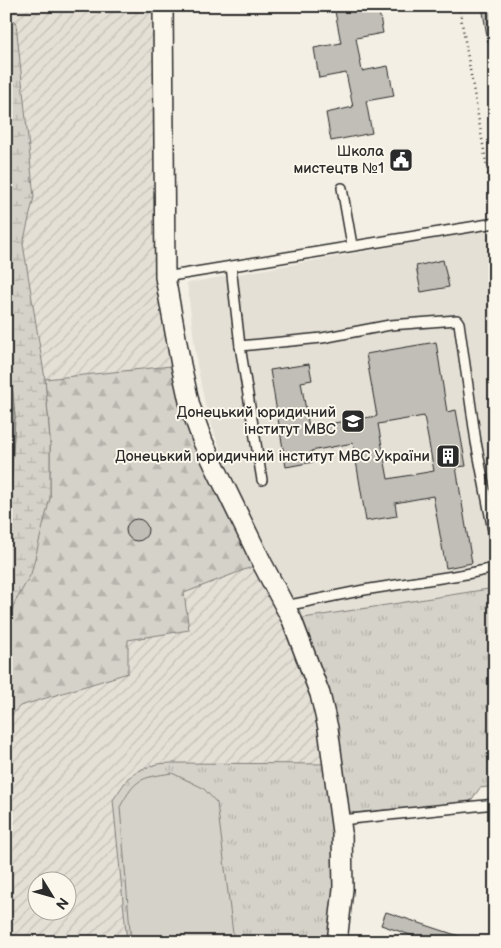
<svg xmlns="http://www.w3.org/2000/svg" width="501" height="948" font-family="'Balsamiq Sans',sans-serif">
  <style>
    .built { fill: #e4e0d6 }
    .industrial { fill: url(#industrial-furrows); fill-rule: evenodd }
    .grass { fill: url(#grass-tufts); stroke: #807e7a }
    .forest { fill: url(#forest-firs); stroke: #807e7a }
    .wetland { fill: url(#wetland-marsh); stroke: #807e7a }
    .garden { fill: #d5d2c9; stroke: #807e7a }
    .water { fill: url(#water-waves); stroke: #787772 }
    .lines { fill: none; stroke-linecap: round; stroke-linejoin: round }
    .shore { stroke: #5f5d5b; stroke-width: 1 }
    .building { fill: #c0beb6; stroke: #2b2b2b; fill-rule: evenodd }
    .lane-casing { stroke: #2b2b2b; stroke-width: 12 }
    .street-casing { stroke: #2b2b2b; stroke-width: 22 }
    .path { stroke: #2b2b2b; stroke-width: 2.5; stroke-dasharray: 1 4; stroke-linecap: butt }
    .lane { stroke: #fbf7ec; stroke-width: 9 }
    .street { stroke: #fbf7ec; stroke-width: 19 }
    .labels { text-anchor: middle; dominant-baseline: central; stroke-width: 4; stroke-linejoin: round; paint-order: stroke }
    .poi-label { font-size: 15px; fill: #2b2b2b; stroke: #fbf7ec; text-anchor: end }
  </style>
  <defs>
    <pattern id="industrial-furrows" width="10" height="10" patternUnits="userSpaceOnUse" patternTransform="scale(1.25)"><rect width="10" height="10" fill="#e4e0d6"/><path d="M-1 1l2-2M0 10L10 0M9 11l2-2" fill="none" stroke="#c4c0b8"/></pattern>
    <pattern id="grass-tufts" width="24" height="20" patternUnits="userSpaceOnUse" patternTransform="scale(1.25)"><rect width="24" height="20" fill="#d5d2c9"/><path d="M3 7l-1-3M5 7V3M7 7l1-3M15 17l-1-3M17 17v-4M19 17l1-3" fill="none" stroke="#b7b4ad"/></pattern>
    <pattern id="forest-firs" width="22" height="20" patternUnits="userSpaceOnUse" patternTransform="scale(1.25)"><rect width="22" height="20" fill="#d5d2c9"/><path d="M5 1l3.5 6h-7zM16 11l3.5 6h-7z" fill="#b7b4ad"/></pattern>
    <pattern id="wetland-marsh" width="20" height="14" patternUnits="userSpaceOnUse" patternTransform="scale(1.25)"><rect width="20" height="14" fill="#d5d2c9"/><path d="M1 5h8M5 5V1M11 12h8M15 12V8" fill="none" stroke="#b7b4ad"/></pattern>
    <pattern id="water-waves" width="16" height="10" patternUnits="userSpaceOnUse" patternTransform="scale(1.25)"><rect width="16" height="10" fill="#aca9a2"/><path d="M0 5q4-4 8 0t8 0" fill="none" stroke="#8c8a84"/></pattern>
  </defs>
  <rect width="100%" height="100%" fill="#f3efe4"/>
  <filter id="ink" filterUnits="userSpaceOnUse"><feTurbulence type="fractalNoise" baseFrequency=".02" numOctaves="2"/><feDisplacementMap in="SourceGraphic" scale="10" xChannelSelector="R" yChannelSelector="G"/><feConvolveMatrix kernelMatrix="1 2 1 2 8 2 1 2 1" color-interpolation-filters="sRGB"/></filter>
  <g filter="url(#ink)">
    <polygon class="built" points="487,230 495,285 495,588 297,619 265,554 216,438 205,404 197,364 187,283"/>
    <g class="industrial">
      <polygon points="6,6 163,6 165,277 181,365 45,379 23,244 34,197 16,23 6,13"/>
      <path d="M262 563 285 606 333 764 171 763 157 764 142 769 128 778 113 800 127 942H6V721L19 706 128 673 127 640 189 630 184 593ZM38 880H68V910H38Z"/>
    </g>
    <g class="grass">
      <polygon points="495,588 495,786 480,788 470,802 354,813 347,810 297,619"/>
      <polygon points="171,763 333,764 337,942 274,942 263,939 261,942 127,942 113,800 128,778 142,769 157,764"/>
    </g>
    <polygon class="forest" points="181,365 262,563 184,593 189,630 128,640 128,673 20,706 6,721 6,618 13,608 50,498 50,440 45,379"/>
    <polygon class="wetland" points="6,13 16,23 34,197 23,244 45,379 50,440 50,498 31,574 6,618 6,541 8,537 15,417 6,320"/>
    <path class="garden" d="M172 773 203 788 217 803 234 942H131L120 807C136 778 140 778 172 773Z"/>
    <polygon class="water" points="6,320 15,417 8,538 6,541"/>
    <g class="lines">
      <polyline class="shore" points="6,377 10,417 6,484"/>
    </g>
    <g class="building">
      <polygon points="334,6 350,6 350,8 362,6 378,6 383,33 356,38 362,71 388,66 394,96 366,101 372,133 331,141 326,113 353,107 346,73 319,78 314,48 341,43"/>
      <polygon points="482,6 495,6 495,42 488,42"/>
      <polygon points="443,260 449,287 421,292 416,266"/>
      <path d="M436 342 447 412 456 410 466 466 456 467 472 563 446 568 433 496 395 503 397 516 366 521 353 443 311 451 313 462 286 467 270 370 309 364 312 380 301 382 309 427 377 416 366 354ZM424 416 434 471 388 479 378 424Z"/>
      <circle cx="137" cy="530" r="11"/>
      <polygon points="386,912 468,939 468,942 431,942 381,925"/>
    </g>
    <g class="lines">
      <g class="lane-casing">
        <g id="lane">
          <polyline points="342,188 352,245"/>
          <polyline points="231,266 240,346 262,480"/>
          <polyline points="165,277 495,223"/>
          <polyline points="240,346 322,338 390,325 457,320 459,323 476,442 495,541"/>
          <polyline points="285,606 364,590 466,574 495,568"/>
          <polyline points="341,820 495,804"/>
        </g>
      </g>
      <g class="street-casing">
        <polyline id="street" points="163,6 165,277 181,365 190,406 203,442 262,563 292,620 320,694 328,728 342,832 343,889 337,942"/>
      </g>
      <g class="path">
        <polyline points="459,6 490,185"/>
        <polyline points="493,211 490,185 495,184"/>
      </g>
      <use href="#lane" class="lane"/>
      <use href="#street" class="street"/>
    </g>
  </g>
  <defs>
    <g id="civic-square" transform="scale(1.25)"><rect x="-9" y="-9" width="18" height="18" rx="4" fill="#2b2b2b" stroke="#fbf7ec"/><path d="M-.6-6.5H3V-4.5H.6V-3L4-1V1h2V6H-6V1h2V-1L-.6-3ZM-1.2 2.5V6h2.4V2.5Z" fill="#fff"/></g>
    <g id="university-square" transform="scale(1.25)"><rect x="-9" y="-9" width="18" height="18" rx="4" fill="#2b2b2b" stroke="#fbf7ec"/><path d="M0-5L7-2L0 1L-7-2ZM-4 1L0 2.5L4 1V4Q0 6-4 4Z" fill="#fff"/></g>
    <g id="building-square" transform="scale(1.25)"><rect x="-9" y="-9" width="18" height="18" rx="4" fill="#2b2b2b" stroke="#fbf7ec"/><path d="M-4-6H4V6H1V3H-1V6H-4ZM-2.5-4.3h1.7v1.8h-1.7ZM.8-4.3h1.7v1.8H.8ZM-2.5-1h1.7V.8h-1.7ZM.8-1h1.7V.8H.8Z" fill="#fff"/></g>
  </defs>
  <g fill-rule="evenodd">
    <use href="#civic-square" x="401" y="160"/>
    <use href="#university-square" x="353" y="421"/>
    <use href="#building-square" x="448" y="456"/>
  </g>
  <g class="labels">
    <g class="poi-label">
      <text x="384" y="151">Школа<tspan x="384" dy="17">мистецтв №1</tspan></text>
      <text x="336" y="412">Донецький юридичний<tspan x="336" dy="17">інститут МВС</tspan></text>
      <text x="430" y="456">Донецький юридичний інститут МВС України</text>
    </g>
  </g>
  <rect width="501" height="948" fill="none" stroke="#fbf7ec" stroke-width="25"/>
  <rect x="12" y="12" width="476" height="923" fill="none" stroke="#2b2b2b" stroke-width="2" filter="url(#ink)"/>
  <g transform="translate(52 896) rotate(127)"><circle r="24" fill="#fbf7ec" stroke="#a8a59f"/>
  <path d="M0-4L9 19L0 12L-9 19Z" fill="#2b2b2b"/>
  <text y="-8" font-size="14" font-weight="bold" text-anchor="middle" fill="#2b2b2b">N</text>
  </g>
</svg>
